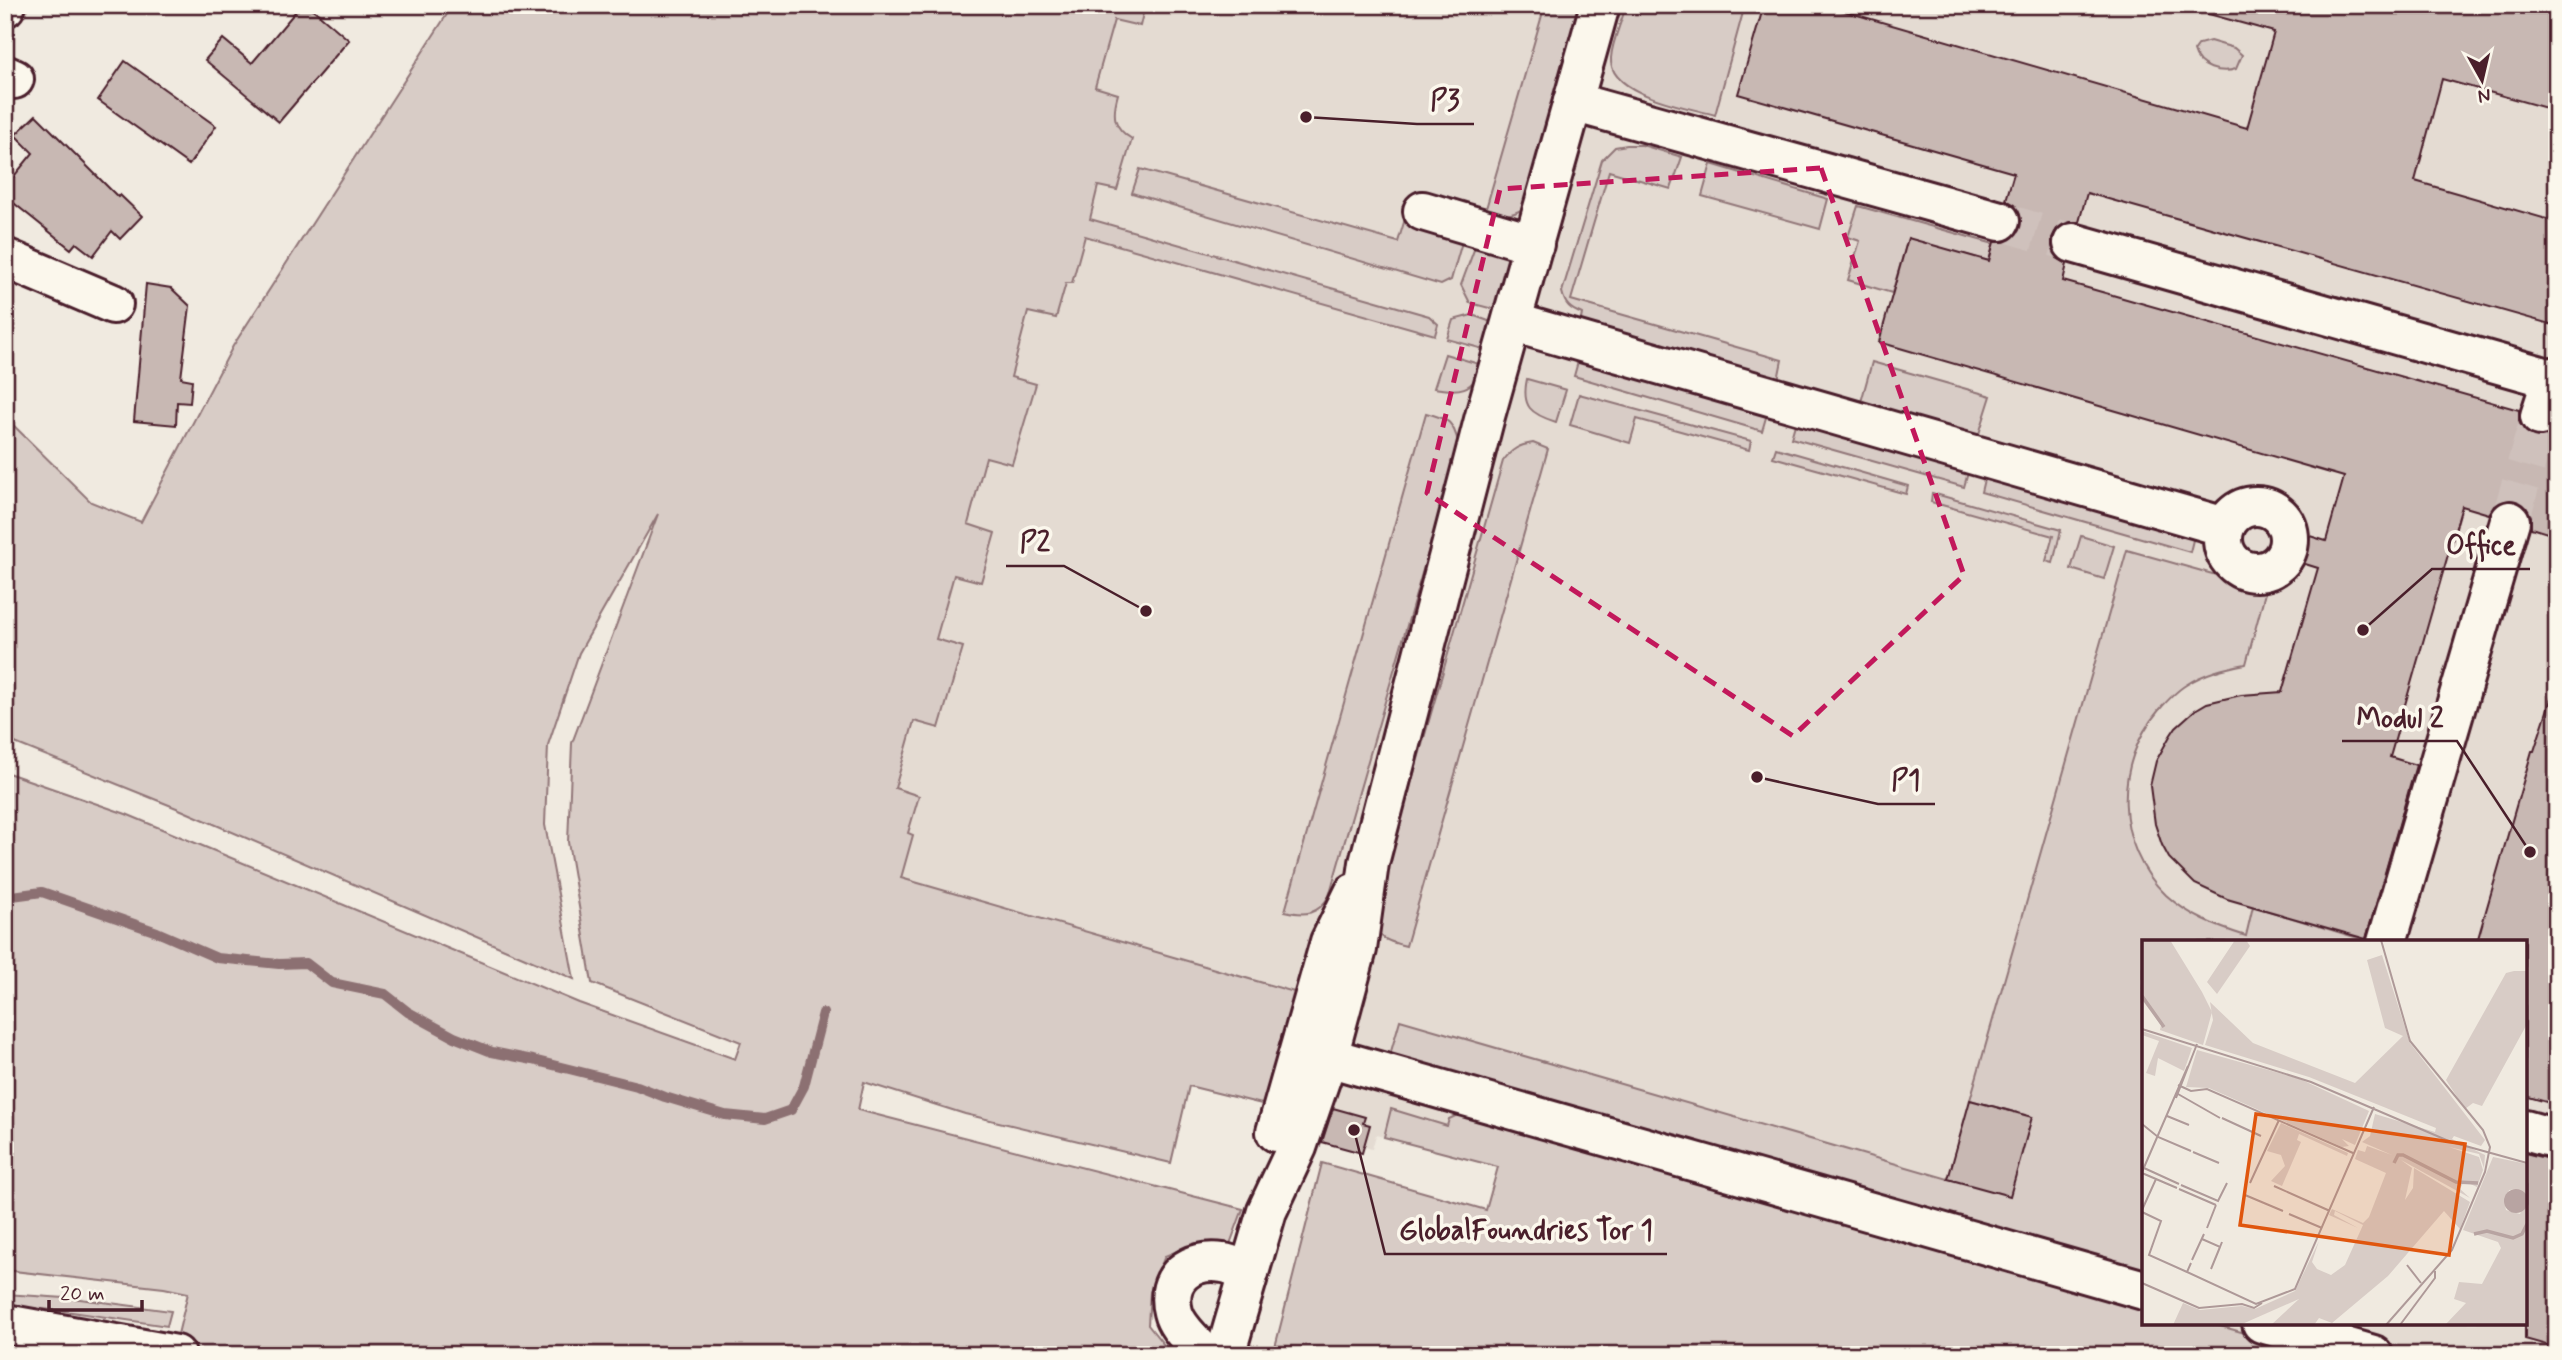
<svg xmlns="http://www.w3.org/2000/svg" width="2562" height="1360" font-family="Mynerve,sans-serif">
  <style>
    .built { fill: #e4dbd2; fill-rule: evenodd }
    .green { fill: #d8ccc6; stroke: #917678; stroke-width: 2 }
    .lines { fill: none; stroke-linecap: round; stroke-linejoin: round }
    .stream { stroke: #8c6f72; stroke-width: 10 }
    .building { fill: #c8b8b3; stroke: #4a1f2b; stroke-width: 2 }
    .minor-tunnel { stroke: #cfc1bc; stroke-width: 38; stroke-dasharray: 38 19; stroke-linecap: butt }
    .minor-casing { stroke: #4a1f2b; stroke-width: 44 }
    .major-casing { stroke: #4a1f2b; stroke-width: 44 }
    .minor { stroke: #fbf7ec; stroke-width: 38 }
    .major { stroke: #fbf7ec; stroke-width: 38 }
    .marked { fill: none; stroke: #c2185b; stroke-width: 5; stroke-dasharray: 14 9; stroke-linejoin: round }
    .inset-river { fill: none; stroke: #b8a4a2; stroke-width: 3.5 }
    .inset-road { fill: none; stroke: #ae9998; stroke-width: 2 }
    .view { fill: #e0560e; fill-opacity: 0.15; stroke: #e0560e; stroke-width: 3.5 }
    .inset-edge { fill: none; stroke: #4a1f2b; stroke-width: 3.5 }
    .leader { fill: none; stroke: #4a1f2b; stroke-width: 2.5 }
    .callout-dot { fill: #4a1f2b; stroke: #fbf7ec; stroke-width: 2.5 }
    .callout-label { font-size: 28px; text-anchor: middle; font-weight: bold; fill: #4a1f2b; stroke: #fbf7ec; stroke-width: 7; stroke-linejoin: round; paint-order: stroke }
  </style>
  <rect width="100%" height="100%" fill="#f0eae0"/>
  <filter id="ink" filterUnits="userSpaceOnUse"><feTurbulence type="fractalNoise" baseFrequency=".0143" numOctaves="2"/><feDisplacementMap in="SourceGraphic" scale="14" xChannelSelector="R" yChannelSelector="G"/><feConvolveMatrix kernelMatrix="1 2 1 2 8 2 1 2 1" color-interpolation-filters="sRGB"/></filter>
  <g filter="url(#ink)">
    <path class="built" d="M1042 5H2557V1355H2142L1511 1171 1376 1135 1372 1149 1328 1137 1332 1122 1189 1087 765 969ZM2144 942H2525V1323H2144Z"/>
    <g class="green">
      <path d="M453 5H1145L1140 26 1114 20 1095 87 1118 94C1112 115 1113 128 1132 139L1117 190 1098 186 1090 219 1429 316 1438 324 1435 335 1085 236 1072 283H1066L1056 318 1028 312 1011 377 1036 384 1012 464 986 457 968 524 995 533 981 582 954 575 936 639 963 647 939 728 914 721 895 788 919 796 908 833 913 835 901 878 1301 994 1270 1106 1189 1086 1171 1163 965 1114 864 1082 858 1110 1243 1209 1230 1244 1197 1243 1165 1256 1150 1292 1148 1325 1172 1355H173L188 1293 164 1288 5 1270V772L126 814 579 1003 735 1059 741 1042 592 983 568 842 572 743 658 514 579 653 548 745 545 825 574 979 179 809 5 739V417L91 502 141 522 233 346Z"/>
      <path d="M1545 5H1584L1529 202C1516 218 1503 216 1485 212Z"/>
      <path d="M1626 5H1745L1715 115C1688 107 1608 95 1611 58 1612 41 1622 22 1626 5Z"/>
      <path d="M2210 41 2234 48 2242 55 2236 69C2221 74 2198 68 2194 51L2199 44Z"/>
      <path d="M1627 145H1642L1682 157 1671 189 1609 171 1571 300 1782 360 1778 380 1580 325 1582 314C1570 309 1565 305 1562 292L1602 160 1615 147Z"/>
      <polygon points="1711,164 1828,199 1820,229 1702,196"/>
      <polygon points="1140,169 1398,242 1405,219 1464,235 1451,280 1441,285 1132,193"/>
      <polygon points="1858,206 1994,244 1989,261 1908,239 1892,293 1848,280 1860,241 1848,237"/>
      <path d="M1478 239C1485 243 1497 246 1503 251 1518 265 1502 295 1497 310L1470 303 1461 285Z"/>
      <polygon points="1472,315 1494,323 1487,350 1447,339 1453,320"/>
      <path d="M1445 354 1482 365C1474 392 1458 392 1434 388Z"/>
      <polygon points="1579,358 1767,414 1762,431 1574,376"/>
      <polygon points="1872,362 1991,396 1978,437 1861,402"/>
      <path d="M1527 379 1566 390 1556 422C1531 414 1521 407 1527 379Z"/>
      <polygon points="1579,394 1751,441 1749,450 1637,419 1630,443 1577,427 1570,425"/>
      <path d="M1426 413C1449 419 1453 421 1459 445L1329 896C1318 915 1305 916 1285 911Z"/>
      <polygon points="1796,421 1969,469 1964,487 1791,438"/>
      <path d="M1533 443 1548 449 1406 946C1381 940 1375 937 1375 910L1503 461C1512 449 1519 445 1533 443Z"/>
      <polygon points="1776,448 1908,486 1906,494 1773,457"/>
      <polygon points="1985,475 2194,536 2190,552 1981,492"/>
      <polygon points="1932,493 2061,530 2053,563 2046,561 2053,536 1931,502"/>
      <polygon points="2081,536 2114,546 2104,579 2071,569"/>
      <path d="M2127 550 2266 589 2246 664C2225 668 2204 673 2186 685 2176 691 2167 701 2159 710 2113 764 2114 845 2166 895 2189 916 2217 927 2246 936L2253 906 2371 942H2144V1271L1390 1055 1400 1020 1948 1179 2032 1117 1970 1100Z"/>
      <polygon points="1391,1109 1447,1126 1449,1119 1466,1111 2144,1304 2144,1323 2210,1323 2321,1355 1273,1355 1322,1163 1486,1210 1498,1167 1384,1137"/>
      <polygon points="5,1294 80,1299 171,1311 167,1326 65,1311 5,1306"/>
    </g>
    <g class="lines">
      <polyline class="stream" points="5,897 42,892 157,932 217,958 279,964 306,963 332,983 385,994 408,1012 454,1037 492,1052 533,1060 637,1086 665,1097 725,1115 765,1119 791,1110 804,1086 823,1013"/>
    </g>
    <g class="building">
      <polygon points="301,5 308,5 349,40 279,122 205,60 223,39 252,63"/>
      <polygon points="1764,5 1823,5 2247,128 2274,32 2205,13 2206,5 2557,5 2557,111 2442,79 2415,181 2557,222 2557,326 2087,193 2079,222 2068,222 2058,227 2052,238 2052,249 2057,258 2067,264 2063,281 2519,410 2519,421 2523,430 2534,437 2545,437 2557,429 2557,536 2531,528 2531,515 2525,505 2517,500 2504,500 2494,506 2489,514 2462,506 2390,757 2416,765 2366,939 2227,899 2195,884 2169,858 2162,845 2155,824 2150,786 2156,761 2170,736 2176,727 2195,710 2207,703 2241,695 2282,692 2318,568 2289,559 2297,532 2326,541 2344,477 1879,342 1908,238 1989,261 1994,242 2006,242 2015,237 2021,228 2021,215 2015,205 2006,200 2014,173 1738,94"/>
      <polygon points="125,61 216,126 189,165 98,100"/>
      <polygon points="36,115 118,197 120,195 142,216 120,239 112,231 93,256 76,243 71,249 5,196 5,187 33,153 15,135"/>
      <polygon points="146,284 171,288 190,306 181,378 192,380 190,403 177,402 176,425 134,421"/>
      <polygon points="2552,696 2557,697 2557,1105 2525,1096 2525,942 2477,942 2532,751 2534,751"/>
      <polygon points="1970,1100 2032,1117 2010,1196 1948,1179"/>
      <polygon points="1333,1108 1365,1117 1363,1123 1370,1125 1362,1153 1322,1142"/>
      <polygon points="2525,1153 2557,1161 2557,1348 2525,1339"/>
    </g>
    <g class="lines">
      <g class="minor-tunnel">
        <polyline points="2000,221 2073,243"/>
        <polyline points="2510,521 2540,416"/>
      </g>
      <g class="minor-casing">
        <g id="minor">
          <polyline points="5,7 6,5"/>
          <polyline points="5,75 14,79"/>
          <polyline points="1573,102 2000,221"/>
          <polyline points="1423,211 1534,244"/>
          <polyline points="2073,243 2552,379"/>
          <polyline points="5,258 113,304"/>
          <polyline points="1512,322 2225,527"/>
          <polyline points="2540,416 2552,379 2557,376"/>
          <circle cx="2256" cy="539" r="33"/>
          <polyline points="2387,942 2510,521"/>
          <polyline points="1328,1057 2144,1290"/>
          <polyline points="2525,1130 2557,1139"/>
          <polyline points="1276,1132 1330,942 1354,893"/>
          <polyline points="2262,1323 2373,1355"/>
          <path d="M1204 1355C1194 1340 1177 1329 1173 1312 1164 1277 1191 1258 1223 1263 1232 1264 1240 1269 1249 1272"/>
          <polyline points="1225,1355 1267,1211 1297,1147 1328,1057 1357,949 1369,863 1485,416 1600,5"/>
        </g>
      </g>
      <g class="major-casing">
        <polyline id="major" points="5,1324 176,1355"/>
      </g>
      <use href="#minor" class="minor"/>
      <use href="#major" class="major"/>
    </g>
  </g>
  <path class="marked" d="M1821 168 1964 575 1793 736 1427 493 1500 189Z"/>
  <g transform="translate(2142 940)">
    <rect width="385" height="385" fill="#f0eae0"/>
    <path d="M0 0H28L60 52 70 72 61 105 18 90 19 85 0 60ZM93 0H104L108 6 75 54 65 42ZM240 15 268 103 343 200 339 206 312 196 310 199 343 215 342 228 337 214 307 207 337 217 341 230 335 247 322 241 318 249 328 258 259 220 270 228 263 260 271 248 272 228 328 262 318 289 302 271 246 336 190 383 177 378 172 385H129L157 359 98 385H31L41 363 58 370 100 366 113 369 153 351 177 301 170 322 175 329 189 335 203 325 221 285 193 271 192 275 216 288 187 275 190 269 221 283 227 277 244 233 213 219 216 210 223 212 225 206 250 215 220 202 228 196 233 174 293 192 294 188 167 137 63 105 71 80 68 62 111 103 213 143 261 96 243 88 225 20ZM372 31H385V84L340 166 331 163 323 169 304 140 364 33ZM0 91 50 108 42 131 16 118 13 136 4 133 17 101 0 95ZM55 110 158 139 227 171 213 205 200 199 207 206 200 207 67 148 44 147ZM139 183 206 213 205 216 157 194 155 200 159 202 140 246 129 241 143 226 139 215 125 211ZM351 217 385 224V385H303L324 363 312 359 317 342 340 344 359 308 356 302 321 290ZM375 249 385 260 378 274 364 270 363 265 367 250Z" fill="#d8ccc6" fill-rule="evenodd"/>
    <path d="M362 261a12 12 0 1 1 24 0a12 12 0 1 1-24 0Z" fill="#b8a4a2"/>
    <path class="inset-river" d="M0 56 22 87M252 223 256 215H261L314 242 336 243M332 294 345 291 371 298 380 294 385 284"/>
    <path class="inset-road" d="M239 0 268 101 341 190 348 207 343 232 310 310 244 385M0 89 169 142 309 202 385 223M36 145 49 151 65 149 211 213M36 154 78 178M34 158 55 104M25 176 47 185M80 178 119 196M0 184 16 197 49 211M51 212 77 223M2 228 37 244M0 232 46 126M0 233 35 248M108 243 137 180M39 245 76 261 85 243M132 246 188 271M37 249 74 265M103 255 141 271M0 270 14 239M0 272 19 281 7 315 45 332M147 274 180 288M65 288 74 265M60 299 78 307 80 302M50 320 62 294M49 323 45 332 114 364 153 349 232 167M265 325 279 343M69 329 78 307M0 343 57 368 100 364 112 368 120 363M258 385 293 338V331"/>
    <path class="view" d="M114 174 323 204 307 315 98 285Z"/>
    <rect width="385" height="385" class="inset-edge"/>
  </g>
  <path class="leader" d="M1306 117L1417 124H1474M1146 611L1064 566H1006M2363 630L2432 569H2530M2530 852L2457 741H2342M1757 777L1878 804H1935M1354 1130L1385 1254H1667"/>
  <g class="callout-dot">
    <circle cx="1306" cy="117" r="7"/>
    <circle cx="1146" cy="611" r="7"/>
    <circle cx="2363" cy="630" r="7"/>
    <circle cx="2530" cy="852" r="7"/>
    <circle cx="1757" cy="777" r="7"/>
    <circle cx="1354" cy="1130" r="7"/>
  </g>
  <g class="callout-label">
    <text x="1445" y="109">P3</text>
    <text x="1035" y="551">P2</text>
    <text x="2481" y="554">Office</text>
    <text x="2400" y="727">Modul 2</text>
    <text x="1906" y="789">P1</text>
    <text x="1526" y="1239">GlobalFoundries Tor 1</text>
  </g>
  <rect width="2562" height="1360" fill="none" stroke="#fbf7ec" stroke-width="28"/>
  <rect x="14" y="14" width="2534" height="1332" fill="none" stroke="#4a1f2b" stroke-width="2.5" filter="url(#ink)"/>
  <g transform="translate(2482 80) rotate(172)" stroke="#fbf7ec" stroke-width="5" paint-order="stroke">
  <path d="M0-5L12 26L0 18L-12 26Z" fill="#4a1f2b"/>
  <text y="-10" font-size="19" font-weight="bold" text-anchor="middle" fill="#4a1f2b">N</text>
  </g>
  <path d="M49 1300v10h93v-10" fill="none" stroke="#4a1f2b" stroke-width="3.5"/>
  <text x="60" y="1300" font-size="21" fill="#4a1f2b" stroke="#fbf7ec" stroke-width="5" paint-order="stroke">20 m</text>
</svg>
